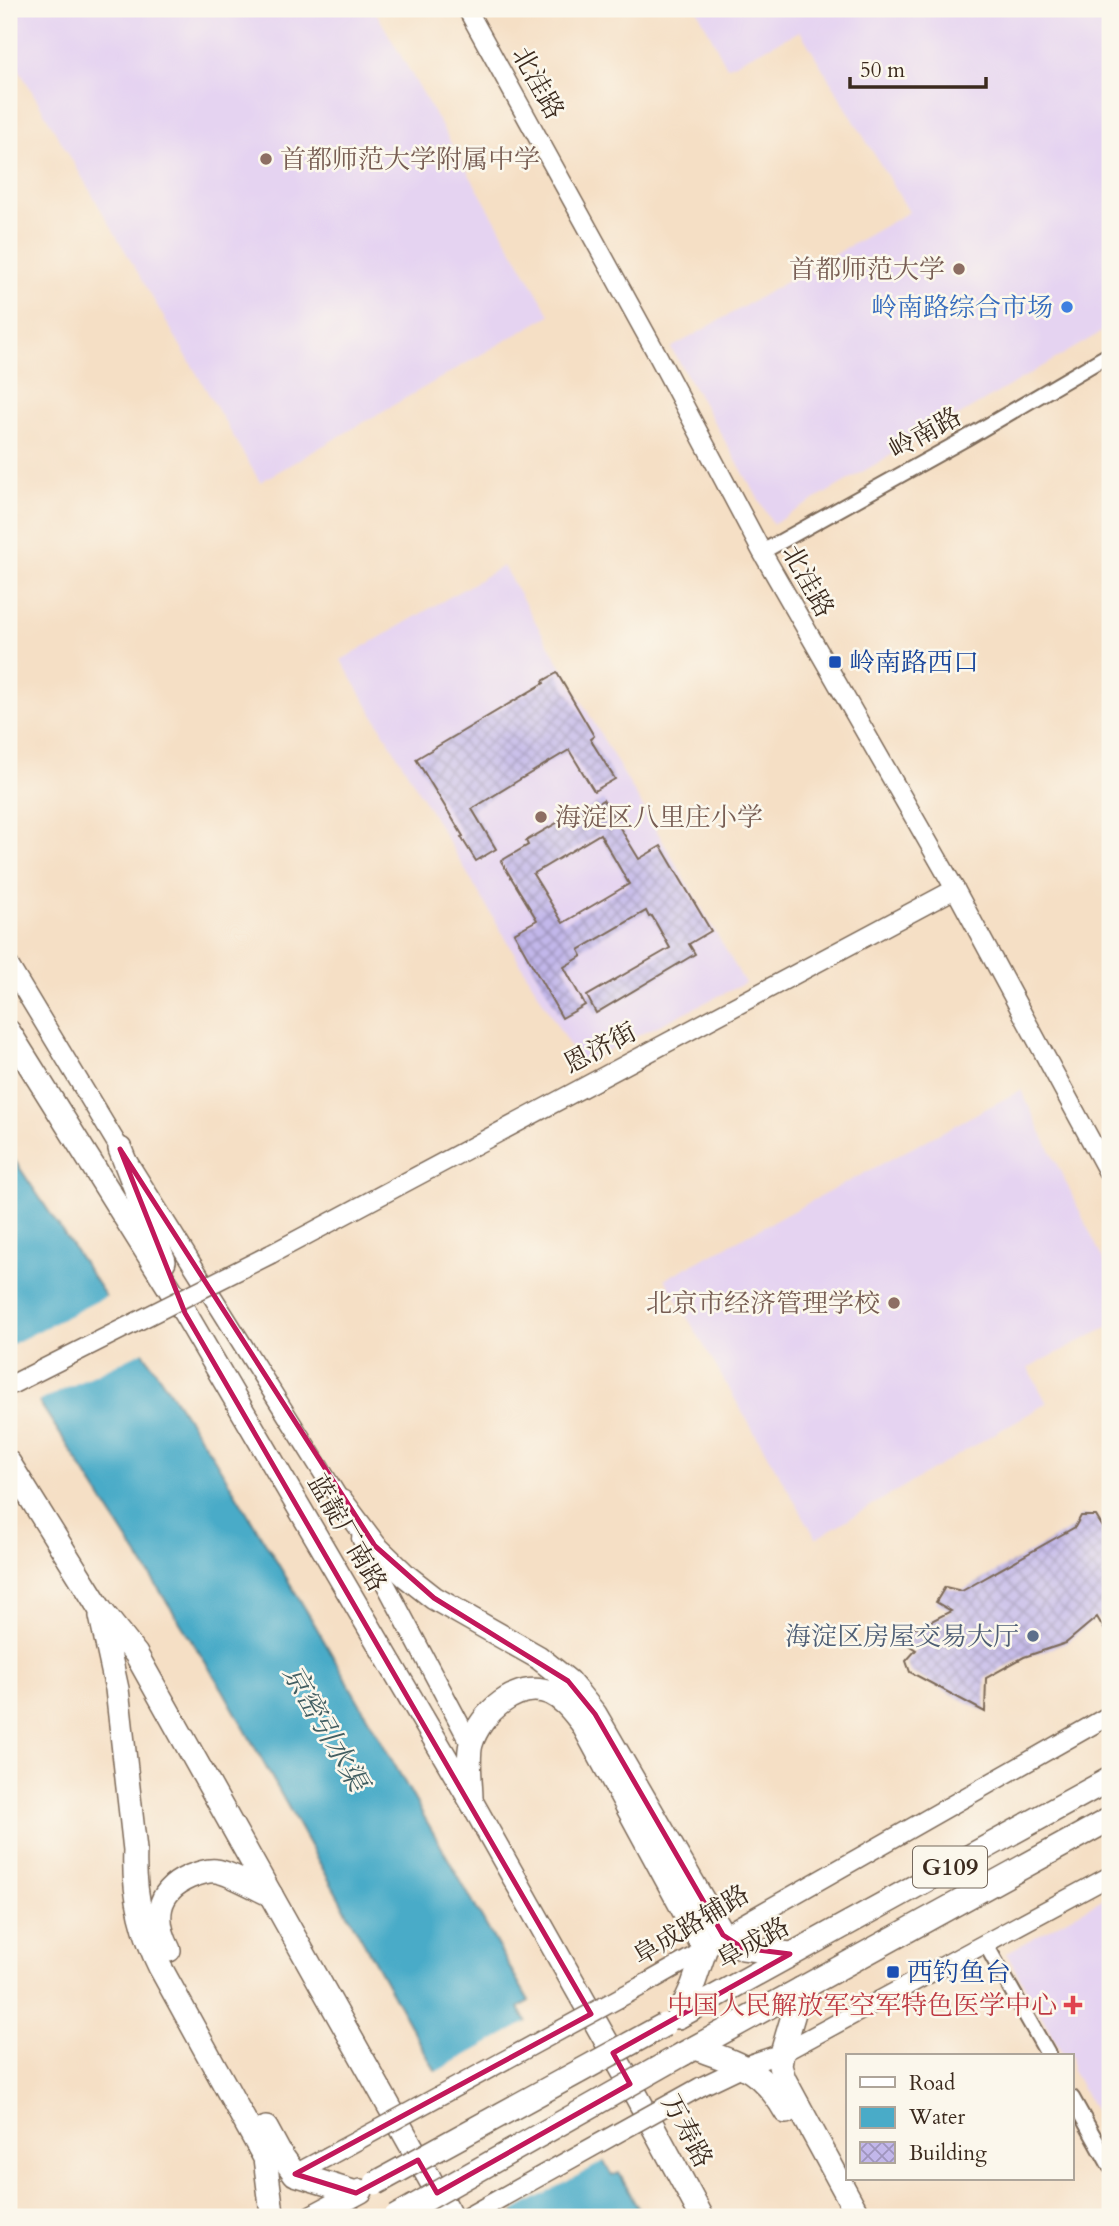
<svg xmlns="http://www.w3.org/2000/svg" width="1119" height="2226" font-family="Cardo,'Noto Serif SC',serif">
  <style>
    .built { fill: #e5d3f1 }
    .water { fill: #49abc8; stroke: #426a73; stroke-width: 2 }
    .pier { fill: #f5dfc5 }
    .building { fill: url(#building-cross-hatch); fill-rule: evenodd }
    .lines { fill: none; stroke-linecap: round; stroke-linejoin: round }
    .minor-casing { stroke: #7c6958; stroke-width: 18 }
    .tertiary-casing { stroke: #7c6958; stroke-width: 21 }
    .trunk-casing { stroke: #7c6958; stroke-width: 26 }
    .minor { stroke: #fff; stroke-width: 14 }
    .tertiary { stroke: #fff; stroke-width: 18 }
    .trunk { stroke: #fff; stroke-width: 23 }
    .tertiary-bridge-casing { stroke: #7c6958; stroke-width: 21; stroke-linecap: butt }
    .trunk-bridge-casing { stroke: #7c6958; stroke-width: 26; stroke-linecap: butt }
    .tertiary-bridge { stroke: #fff; stroke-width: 18 }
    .trunk-bridge { stroke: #fff; stroke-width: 23 }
    .marked { fill: none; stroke: #c2185b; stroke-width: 5; stroke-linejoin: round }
    .education-dot { fill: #8d6e63; stroke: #fbf7ec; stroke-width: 2.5 }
    .shop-dot { fill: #3f7fe0; stroke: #fbf7ec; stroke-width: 2.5 }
    .transit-dot { fill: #1a4fb4; stroke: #fbf7ec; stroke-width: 2.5 }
    .service-dot { fill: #5c6f8a; stroke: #fbf7ec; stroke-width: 2.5 }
    .health-dot { fill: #e0444e; stroke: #fbf7ec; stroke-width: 2.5 }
    .labels { text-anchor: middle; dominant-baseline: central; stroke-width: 5; stroke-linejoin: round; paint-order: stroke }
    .shield { fill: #fbf7ec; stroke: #75685c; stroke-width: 2 }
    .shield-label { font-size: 24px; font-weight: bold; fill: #3b2a1e }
    .street-label { font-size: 26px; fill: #3b2a1e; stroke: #fbf7ec }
    .education-label { font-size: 26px; fill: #785e54; stroke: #fbf7ec; text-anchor: start }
    .shop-label { font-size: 26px; fill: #366cbe; stroke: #fbf7ec; text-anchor: end }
    .transit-label { font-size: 26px; fill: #164399; stroke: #fbf7ec; text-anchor: start }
    .service-label { font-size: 26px; fill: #4e5e75; stroke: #fbf7ec; text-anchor: end }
    .health-label { font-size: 26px; fill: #be3a42; stroke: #fbf7ec; text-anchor: end }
    .water-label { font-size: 28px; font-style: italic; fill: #415e62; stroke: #fbf7ec }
  </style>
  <defs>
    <pattern id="building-cross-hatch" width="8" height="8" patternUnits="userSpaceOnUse" patternTransform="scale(1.75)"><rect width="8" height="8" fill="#c2b7ea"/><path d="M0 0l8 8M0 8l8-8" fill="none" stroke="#9f95bd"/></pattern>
  </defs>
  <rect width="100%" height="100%" fill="#fbf7ec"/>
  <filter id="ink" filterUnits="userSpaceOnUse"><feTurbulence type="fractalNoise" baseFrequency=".0143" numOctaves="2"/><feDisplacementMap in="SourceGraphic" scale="14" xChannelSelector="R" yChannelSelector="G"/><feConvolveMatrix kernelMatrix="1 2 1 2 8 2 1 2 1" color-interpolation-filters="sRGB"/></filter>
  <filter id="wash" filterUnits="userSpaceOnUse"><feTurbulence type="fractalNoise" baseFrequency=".00686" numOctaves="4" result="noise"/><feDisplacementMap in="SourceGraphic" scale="28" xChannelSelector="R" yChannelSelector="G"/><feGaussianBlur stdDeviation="1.57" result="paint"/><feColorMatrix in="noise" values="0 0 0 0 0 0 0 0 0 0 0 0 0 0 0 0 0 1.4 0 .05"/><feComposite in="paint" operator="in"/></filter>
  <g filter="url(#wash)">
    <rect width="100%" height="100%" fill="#f5dfc5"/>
    <g class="built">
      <polygon points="9,9 374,9 550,315 260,482 9,52"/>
      <polygon points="697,9 1110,9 1110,327 773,524 671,348 909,212 800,31 727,67"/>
      <polygon points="503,566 745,983 580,1064 341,660"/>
      <polygon points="1021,1090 1110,1274 1110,1326 1028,1368 1047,1403 816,1538 665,1279"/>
      <polygon points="1110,1895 1110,2138 1072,2070 1072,2056 1064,2056 1006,1953"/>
    </g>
    <polygon class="water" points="9,1152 214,1458 315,1625 529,2001 519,2008 612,2176 619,2173 643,2217 517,2217 223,1690 66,1443 9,1356"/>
    <g class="pier">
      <polygon points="109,1295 146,1350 36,1403 9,1363 9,1346"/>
      <polygon points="529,2021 606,2160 510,2213 432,2074"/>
    </g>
    <g id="blocks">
      <g class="building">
        <polygon points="557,673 594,736 590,739 615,779 594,791 569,750 519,780 472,809 496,849 476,861 461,837 463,836 416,759 544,683 543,681"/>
        <path d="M603 800 639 859 661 846 711 931 689 944 695 954 596 1013 587 996 670 948 652 916 649 917 646 911 579 950 582 956 564 967 585 1005 562 1018 514 933 537 920 501 861 528 845 526 841 574 813 577 816ZM600 834 629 884 563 923 533 874Z"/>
        <polygon points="1081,1516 1096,1516 1105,1531 1110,1528 1110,1639 1097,1617 1066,1643 1024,1657 986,1678 985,1712 910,1672 906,1661 916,1650 901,1640 906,1627 920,1627 951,1611 936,1602 945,1587 962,1591 1075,1527"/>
      </g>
    </g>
  </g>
  <g filter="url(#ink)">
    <use href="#blocks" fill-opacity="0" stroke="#7c6958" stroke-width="2"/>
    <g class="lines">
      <g class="minor-casing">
        <g id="minor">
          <polyline points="762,552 965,439 1110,354"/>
          <polyline points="985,1943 1049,2056"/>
          <polyline points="1072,2098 1110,2166"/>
        </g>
      </g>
      <g class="tertiary-casing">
        <g id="tertiary">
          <polyline points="467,9 658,356 762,552 955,889 1110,1176"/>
          <polyline points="9,965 120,1149 348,1513"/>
          <polyline points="271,1254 955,889"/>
          <polyline points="361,1538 471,1745"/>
          <polyline points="645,1984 705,1950 723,1935 1110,1715"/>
          <polyline points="700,2087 744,2066 782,2053 1110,1876"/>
          <polyline points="295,2174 327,2157"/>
        </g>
      </g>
      <g class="trunk-casing">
        <g id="trunk">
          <polyline points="9,1032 185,1313 471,1801 623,2071 702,2217"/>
          <polyline points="120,1149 164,1261"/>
          <polyline points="9,1463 100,1609 136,1654 451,2217"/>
          <polyline points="342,1502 375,1546 406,1576 434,1598 538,1657 568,1681 579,1694 595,1714 723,1935 743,1948 790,1954"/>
          <path d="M101 1616 117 1689 135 1850C133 1892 141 1929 160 1967L265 2158 272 2213 271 2217"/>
          <path d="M471 1799C471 1784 467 1758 471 1744 480 1714 517 1680 550 1693 564 1699 573 1712 582 1723L705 1950 693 1985 679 2016"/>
          <path d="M169 1950C154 1920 155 1892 189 1877 197 1874 207 1870 216 1871 228 1872 258 1889 271 1895"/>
          <polyline points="801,1989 782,2053 780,2066 784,2079 859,2217"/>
          <polyline points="678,2017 1110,1779"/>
          <path d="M695 2048C739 2064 761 2068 786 2112"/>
          <polyline points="683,2054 1110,1819"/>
          <polyline points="266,2128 279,2152 295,2174 356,2193"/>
          <polyline points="312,2217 361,2191"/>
        </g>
      </g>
      <use href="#minor" class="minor"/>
      <use href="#tertiary" class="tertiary"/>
      <use href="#trunk" class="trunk"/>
      <g class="tertiary-bridge-casing">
        <g id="tertiary-bridge">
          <polyline points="9,1386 271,1254"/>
          <polyline points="327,2157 645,1984"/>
          <polyline points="467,2217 700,2087"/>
        </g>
      </g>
      <g class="trunk-bridge-casing">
        <g id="trunk-bridge">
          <polyline points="376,2183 664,2025"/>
          <polyline points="395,2217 683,2054"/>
        </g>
      </g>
      <use href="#tertiary-bridge" class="tertiary-bridge"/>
      <use href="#trunk-bridge" class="trunk-bridge"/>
    </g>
  </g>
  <path class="marked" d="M120 1149 375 1546 434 1598 568 1681 595 1714 723 1935 743 1948 790 1954 613 2053 630 2084 437 2193 418 2160 356 2193 295 2174 591 2014 185 1313Z"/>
  <g class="education-dot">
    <circle cx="266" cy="159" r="7"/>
    <circle cx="959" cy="269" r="7"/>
    <circle cx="541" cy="817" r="7"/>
    <circle cx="894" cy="1303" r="7"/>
  </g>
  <circle class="shop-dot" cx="1067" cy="307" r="7"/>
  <g class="transit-dot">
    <rect x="828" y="655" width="14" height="14" rx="3.5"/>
    <rect x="886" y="1965" width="14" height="14" rx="3.5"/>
  </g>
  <circle class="service-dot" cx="1033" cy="1636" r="7"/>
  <path class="health-dot" d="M1069.5 1994.5h7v7h7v7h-7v7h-7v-7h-7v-7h7z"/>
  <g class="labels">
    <rect class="shield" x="913" y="1846.5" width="74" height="41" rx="5"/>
    <g class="shield-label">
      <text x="950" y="1867">G109</text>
    </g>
    <g class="street-label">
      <text transform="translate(538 83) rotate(61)">北洼路</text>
      <text transform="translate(925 433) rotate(-29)">岭南路</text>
      <text transform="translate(808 581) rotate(61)">北洼路</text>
      <text transform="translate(600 1048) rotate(-28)">恩济街</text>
      <text transform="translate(347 1533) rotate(60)">蓝靛厂南路</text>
      <text transform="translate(691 1925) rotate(-31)">阜成路辅路</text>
      <text transform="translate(753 1943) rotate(-29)">阜成路</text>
      <text transform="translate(687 2131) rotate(62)">万寿路</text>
    </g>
    <g class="education-label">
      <text x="280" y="159">首都师范大学附属中学</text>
      <text x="945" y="269" text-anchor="end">首都师范大学</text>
      <text x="555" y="817">海淀区八里庄小学</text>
      <text x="880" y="1303" text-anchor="end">北京市经济管理学校</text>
    </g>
    <g class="shop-label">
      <text x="1053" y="307">岭南路综合市场</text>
    </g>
    <g class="transit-label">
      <text x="849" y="662">岭南路西口</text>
      <text x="907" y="1972">西钓鱼台</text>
    </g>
    <g class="service-label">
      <text x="1019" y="1636">海淀区房屋交易大厅</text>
    </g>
    <g class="health-label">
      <text x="1057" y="2005">中国人民解放军空军特色医学中心</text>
    </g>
    <g class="water-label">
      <text transform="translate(325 1728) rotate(60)">京密引水渠</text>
    </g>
  </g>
  <rect width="1119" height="2226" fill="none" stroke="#fbf7ec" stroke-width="35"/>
  <rect x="846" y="2054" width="228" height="126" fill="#fbf7ec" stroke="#aea59a" stroke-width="2"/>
  <rect x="860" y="2077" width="35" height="10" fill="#ffffff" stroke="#aea59a" stroke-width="2"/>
  <text x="909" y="2090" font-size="21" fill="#3b2a1e">Road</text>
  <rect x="860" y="2107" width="35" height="21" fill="#49abc8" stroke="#aea59a" stroke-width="2"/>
  <text x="909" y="2124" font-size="21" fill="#3b2a1e">Water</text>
  <rect x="860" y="2142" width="35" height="21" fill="url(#building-cross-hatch)" stroke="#aea59a" stroke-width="2"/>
  <text x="909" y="2160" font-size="21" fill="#3b2a1e">Building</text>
  <path d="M850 77v10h136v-10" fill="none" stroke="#3b2a1e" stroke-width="3.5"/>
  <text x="860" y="77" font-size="21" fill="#3b2a1e" stroke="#fbf7ec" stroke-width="5" paint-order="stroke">50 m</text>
</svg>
